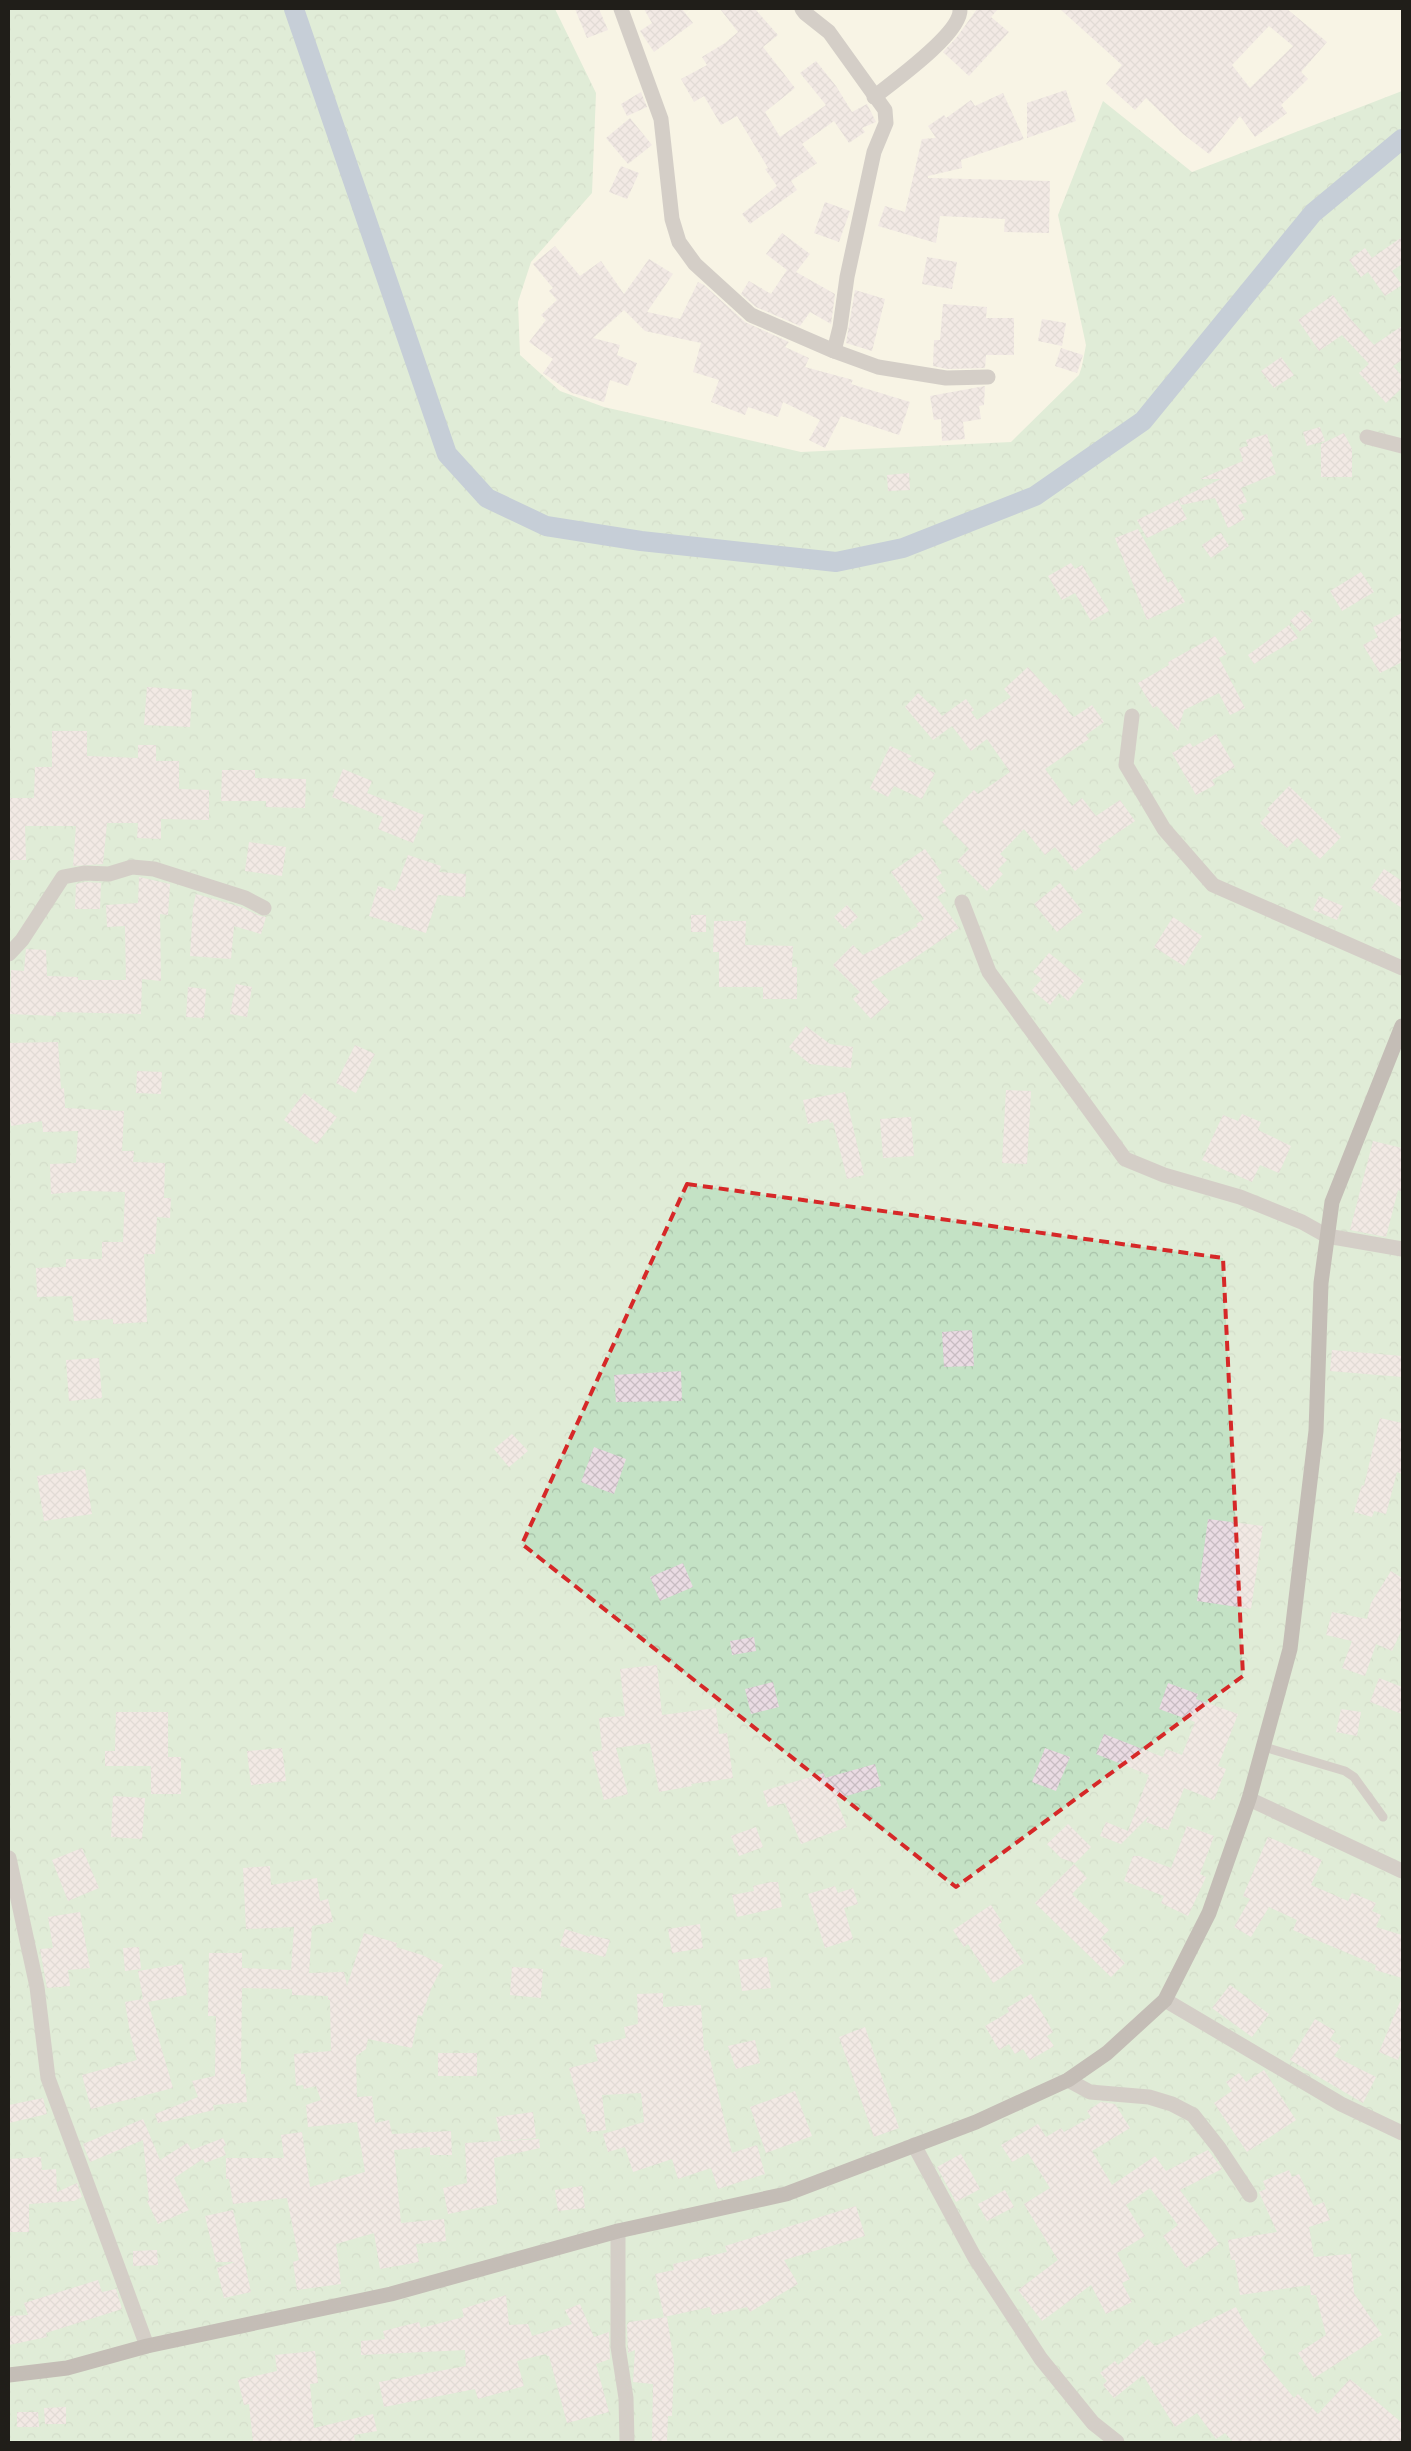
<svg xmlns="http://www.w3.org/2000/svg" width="1411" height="2451" font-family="'IBM Plex Sans',sans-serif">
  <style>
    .forest { fill: url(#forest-crowns) }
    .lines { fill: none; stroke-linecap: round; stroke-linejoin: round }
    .canal { stroke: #89a0c5; stroke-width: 20 }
    .building { fill: url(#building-cross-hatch); fill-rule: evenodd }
    .lane { stroke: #a9a1a3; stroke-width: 9 }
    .street { stroke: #a9a1a3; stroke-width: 15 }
    .secondary { stroke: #857a7c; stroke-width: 15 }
    .marked { fill: none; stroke: #d62828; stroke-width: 4; stroke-dasharray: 10 6; stroke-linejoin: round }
  </style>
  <defs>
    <pattern id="forest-crowns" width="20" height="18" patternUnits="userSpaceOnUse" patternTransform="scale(1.25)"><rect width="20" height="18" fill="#c4e2c5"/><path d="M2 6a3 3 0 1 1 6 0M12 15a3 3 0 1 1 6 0" fill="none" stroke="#a8c1a9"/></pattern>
    <pattern id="building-cross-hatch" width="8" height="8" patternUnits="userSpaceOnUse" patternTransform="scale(1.25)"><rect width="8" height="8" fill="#eadbe3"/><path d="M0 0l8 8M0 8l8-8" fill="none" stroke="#c8bcc2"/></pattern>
  </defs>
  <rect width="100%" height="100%" fill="#f8f4e5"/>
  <polygon class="forest" points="9,9 555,9 596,93 592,193 531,262 518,302 520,355 560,391 604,407 801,452 1011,442 1079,375 1082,366 1086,345 1058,215 1103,101 1192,172 1402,91 1402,2442 9,2442"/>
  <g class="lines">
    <polyline class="canal" points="294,9 447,454 487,498 546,526 641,541 836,562 903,548 1035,496 1143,421 1313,213 1402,139"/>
  </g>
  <g class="building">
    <polygon points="575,9 599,9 608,30 587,38"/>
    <polygon points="644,9 682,9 693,23 654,52 640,31 652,23"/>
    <polygon points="720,9 755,9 778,35 763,47 795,88 765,112 780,137 826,105 800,73 816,61 836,86 852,112 867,104 876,122 862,128 865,132 849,143 834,121 802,144 817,163 791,181 797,190 750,224 742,214 777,186 765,169 768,168 737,116 721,125 704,96 694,102 681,79 707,65 702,57 725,43 738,32"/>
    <polygon points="977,9 998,9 991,17 1009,32 969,76 943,52 957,37"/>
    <path d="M1060 9H1287L1327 42 1301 72 1308 79 1281 105 1287 113 1255 137 1240 116 1209 154 1183 134 1146 98 1135 110 1106 84 1122 65ZM1269 26 1293 46 1250 88 1232 65Z"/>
    <polygon points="1066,90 1076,121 1027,138 1027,103"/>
    <polygon points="641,92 647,107 627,116 621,104"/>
    <polygon points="1003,93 1024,139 961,160 962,168 928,176 928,178 1050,181 1049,233 1004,232 1005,219 940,216 936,243 878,226 885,206 905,212 922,139 936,138 928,126 944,115 946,118 971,100 975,106"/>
    <polygon points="630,118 652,145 628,164 606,138"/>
    <polygon points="621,166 639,173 627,199 609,192"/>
    <polygon points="825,202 850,211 839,242 814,233"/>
    <polygon points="782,233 810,254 796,272 835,294 831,324 810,312 800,326 756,307 741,294 749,281 771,294 787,270 766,254"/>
    <polygon points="1402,237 1402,264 1392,271 1402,285 1385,296 1368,272 1361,277 1349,260 1365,248 1372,258"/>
    <polygon points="555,246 580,276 601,261 624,294 649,259 673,274 647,312 680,319 698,282 704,285 745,322 789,342 785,347 809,358 805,367 853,380 851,384 910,402 899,435 841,416 825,448 809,440 820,420 783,402 778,417 748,407 745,415 711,402 719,380 693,372 701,343 645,331 624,310 593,338 620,345 617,355 637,363 628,386 610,380 604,402 572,393 543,373 553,359 529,342 546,320 541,315 557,300 549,291 553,288 533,264"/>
    <polygon points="927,257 957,262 952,289 922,284"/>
    <polygon points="855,290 885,299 872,351 846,343"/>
    <polygon points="1333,295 1348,316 1374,345 1402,326 1402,360 1393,366 1402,376 1402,388 1386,403 1359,373 1369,364 1342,335 1319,351 1298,320"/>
    <polygon points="943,304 987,307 986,318 1014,318 1014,355 986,355 985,368 947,369 933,366 934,340 940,340"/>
    <polygon points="1042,319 1066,323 1062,346 1038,341"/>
    <polygon points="1061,348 1083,355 1077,373 1055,366"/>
    <polygon points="1281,357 1294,375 1274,388 1261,371"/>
    <polygon points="985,386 984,405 979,406 981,419 963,422 965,439 942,441 941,419 934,420 930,396"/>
    <polygon points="1320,427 1325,441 1307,446 1303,432"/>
    <polygon points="1344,433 1352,449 1352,477 1321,477 1321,444"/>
    <polygon points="1267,434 1273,456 1270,457 1276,474 1241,488 1247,502 1238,505 1245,519 1228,528 1215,498 1181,505 1179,499 1221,479 1200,479 1243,461 1239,448 1248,446 1246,440"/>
    <polygon points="909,473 910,490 888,491 887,475"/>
    <polygon points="1178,500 1187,519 1147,538 1137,520"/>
    <polygon points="1138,529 1168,583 1172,580 1185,602 1147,620 1115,538"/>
    <polygon points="1221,533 1229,546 1211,558 1202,545"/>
    <polygon points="1071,563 1075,569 1082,565 1109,611 1091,621 1075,593 1062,600 1048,576"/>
    <polygon points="1361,572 1374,592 1342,611 1330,591"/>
    <polygon points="1302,610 1313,621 1300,632 1290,621"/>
    <polygon points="1402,613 1402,662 1380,673 1363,645 1378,637 1373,627"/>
    <polygon points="1289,625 1298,638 1254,664 1248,655"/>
    <polygon points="1215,636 1227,654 1219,658 1245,708 1230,715 1219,693 1184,710 1178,731 1157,706 1153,708 1138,683 1169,665 1168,662"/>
    <polygon points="1028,667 1054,696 1056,694 1071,715 1074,717 1092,705 1104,722 1086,735 1089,739 1045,769 1072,806 1082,798 1096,816 1120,800 1135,821 1098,846 1101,850 1075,871 1055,847 1045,855 1024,829 1000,854 1007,860 998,869 1003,874 987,891 957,861 969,849 942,822 974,790 978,794 1010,772 987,739 971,751 952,726 933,740 905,707 918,693 933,707 934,706 942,716 966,699 974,710 971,712 977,720 1011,697 1004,689"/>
    <polygon points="147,687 192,690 190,727 144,725"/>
    <polygon points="52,731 87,731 87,756 138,758 138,745 156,745 156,761 179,761 179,789 209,790 209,820 161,819 161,839 137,838 138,823 107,823 103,864 73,866 76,826 25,826 26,860 9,860 9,798 34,798 35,767 52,767"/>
    <polygon points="1216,734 1235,767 1212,780 1215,785 1196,795 1172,753 1190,743 1193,747"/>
    <polygon points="890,746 912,756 907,759 935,773 922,799 894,786 888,797 870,788"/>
    <polygon points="343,769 372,781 367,793 424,815 413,843 378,829 383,817 332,797"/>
    <polygon points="222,770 255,770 255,778 306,779 305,808 266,807 266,801 221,801"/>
    <polygon points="1289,786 1341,837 1320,859 1297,838 1287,848 1260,823 1270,812 1267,809"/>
    <polygon points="249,842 286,847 282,876 245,871"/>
    <polygon points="925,849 942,873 936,877 946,891 937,897 959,928 913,959 871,982 890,1002 871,1019 853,999 860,992 833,965 853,945 863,955 918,926 916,924 924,919 891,872"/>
    <polygon points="408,855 441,866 439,872 466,874 465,897 438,895 426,933 369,916 378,886 395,891"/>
    <polygon points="1384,869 1402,881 1402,908 1371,888"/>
    <polygon points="139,877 170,884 168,915 160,914 161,981 142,979 141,1014 56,1012 56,1016 10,1014 11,970 24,971 26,949 46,950 47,976 78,977 78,980 126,980 125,926 107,927 106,905 138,903"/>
    <polygon points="85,882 101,883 100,909 75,909 76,884"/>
    <polygon points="1060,883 1083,912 1057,932 1034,904"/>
    <polygon points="196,894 241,907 260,916 266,917 261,934 234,926 231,959 190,956 193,908"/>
    <polygon points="1319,896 1343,906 1337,920 1313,910"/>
    <polygon points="847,905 858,917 845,929 834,917"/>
    <rect x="691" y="915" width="15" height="17"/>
    <polygon points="1173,917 1202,936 1184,966 1154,947"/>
    <polygon points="714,921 746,921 745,945 793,946 792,967 797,967 797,999 763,999 763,987 719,987 719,952 713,952"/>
    <polygon points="1049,953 1084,981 1068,1001 1059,993 1050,1005 1032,990 1042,979 1033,972"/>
    <polygon points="236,984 252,987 247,1017 230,1014"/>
    <polygon points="188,987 206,989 204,1018 186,1017"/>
    <polygon points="806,1026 830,1044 853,1047 851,1068 810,1064 789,1047"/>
    <polygon points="58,1042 61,1089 64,1088 65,1108 124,1111 122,1151 134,1151 133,1162 165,1163 164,1198 171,1198 170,1218 157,1217 155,1254 144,1254 147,1322 113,1324 113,1319 74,1321 72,1296 37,1297 36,1268 66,1267 66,1259 102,1259 102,1242 123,1242 125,1192 84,1191 51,1194 50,1164 76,1163 78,1131 43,1132 42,1121 11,1126 9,1109 9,1043"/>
    <polygon points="355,1045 375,1054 356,1093 336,1083"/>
    <polygon points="137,1071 162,1072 161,1094 136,1093"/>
    <polygon points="1006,1090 1031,1091 1027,1164 1002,1163"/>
    <polygon points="845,1092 864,1175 847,1179 833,1122 830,1123 829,1119 808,1124 803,1100"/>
    <polygon points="304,1093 337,1117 317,1144 284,1120"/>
    <polygon points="1242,1114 1261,1122 1258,1130 1291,1146 1279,1173 1260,1165 1252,1182 1202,1160 1223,1115 1238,1121"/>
    <polygon points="911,1117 914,1156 883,1158 880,1119"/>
    <polygon points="1373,1141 1402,1148 1402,1192 1398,1190 1386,1237 1350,1230"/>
    <polygon points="972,1330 974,1366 944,1367 942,1332"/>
    <polygon points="1332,1350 1402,1356 1402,1377 1330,1371"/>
    <polygon points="99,1358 102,1398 69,1401 66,1360"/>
    <polygon points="681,1371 682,1401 616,1402 614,1375"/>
    <polygon points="1380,1418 1402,1423 1402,1474 1397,1472 1386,1514 1374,1511 1372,1517 1354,1512 1362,1485 1364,1486"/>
    <polygon points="512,1434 528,1451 509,1467 494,1449"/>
    <polygon points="594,1447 626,1459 614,1494 581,1482"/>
    <polygon points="85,1469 92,1514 44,1521 37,1476"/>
    <polygon points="1208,1519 1263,1526 1251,1609 1197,1601"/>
    <polygon points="683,1563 693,1587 660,1601 650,1577"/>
    <polygon points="1391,1571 1402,1578 1402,1629 1392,1651 1376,1644 1365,1676 1342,1668 1352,1641 1326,1635 1332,1612 1367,1619 1371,1603"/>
    <polygon points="754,1637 756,1651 732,1655 730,1641"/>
    <polygon points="657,1665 662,1715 716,1708 719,1734 727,1733 733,1778 691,1784 692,1786 659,1792 650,1743 616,1748 628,1794 604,1800 592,1752 602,1750 599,1718 625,1716 620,1669"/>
    <polygon points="1379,1678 1402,1687 1402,1714 1370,1702"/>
    <polygon points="773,1682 779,1707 751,1714 745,1689"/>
    <polygon points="1168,1683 1198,1694 1196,1699 1238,1714 1218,1766 1226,1769 1214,1800 1184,1788 1168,1830 1146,1822 1149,1816 1121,1844 1100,1836 1106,1822 1128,1831 1149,1775 1096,1754 1104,1734 1163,1757 1166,1749 1182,1755 1195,1722 1159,1709"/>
    <polygon points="1341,1709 1361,1712 1357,1736 1336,1732"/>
    <polygon points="116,1712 168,1712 168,1757 181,1757 181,1794 151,1794 151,1766 105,1766 105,1751 115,1751"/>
    <polygon points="282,1748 286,1781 251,1785 247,1751"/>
    <polygon points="1045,1748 1070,1757 1056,1791 1032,1782"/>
    <polygon points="875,1764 881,1786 836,1799 847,1827 801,1844 785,1803 768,1807 763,1791 824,1773 825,1778"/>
    <polygon points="113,1796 145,1798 142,1839 111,1837"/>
    <polygon points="1068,1824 1091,1847 1075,1863 1061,1858 1047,1844"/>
    <polygon points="1187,1826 1214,1836 1200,1874 1206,1877 1188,1916 1161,1903 1164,1896 1124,1881 1133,1856 1139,1856 1171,1868"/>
    <polygon points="756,1827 763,1847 739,1856 731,1836"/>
    <polygon points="1268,1837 1322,1860 1311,1885 1348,1901 1352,1893 1376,1903 1372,1911 1381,1915 1376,1927 1402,1935 1402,1978 1375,1970 1376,1965 1293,1930 1297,1920 1269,1907 1251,1937 1234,1927 1250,1899 1243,1896"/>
    <polygon points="82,1848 99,1888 68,1901 52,1860"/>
    <polygon points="1074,1864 1087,1878 1072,1894 1109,1930 1101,1938 1125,1963 1111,1977 1035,1903"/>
    <polygon points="270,1866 271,1885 317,1878 320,1901 328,1899 333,1922 312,1926 309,1973 344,1972 347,1986 364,1933 397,1943 396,1947 422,1955 443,1965 431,1989 422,2016 418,2015 412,2048 368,2039 366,2049 356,2056 357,2097 372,2096 375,2123 389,2120 392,2134 451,2131 452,2155 430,2155 430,2147 394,2150 401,2223 444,2219 446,2241 416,2244 419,2262 380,2269 374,2233 336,2244 341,2284 297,2290 293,2262 299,2260 287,2198 233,2204 229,2179 226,2179 226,2158 284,2158 281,2135 302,2132 310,2187 365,2172 357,2122 308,2127 306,2105 321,2100 316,2086 304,2089 303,2085 296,2086 294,2054 331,2051 330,2000 328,2000 328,1996 292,1995 292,1989 242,1988 241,2074 245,2074 247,2102 213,2105 214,2110 158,2123 155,2114 198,2097 192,2081 215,2076 216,2016 208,2016 209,1953 242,1953 242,1968 291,1970 294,1927 246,1929 243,1868"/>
    <polygon points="771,1882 778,1882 782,1907 737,1917 732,1895 754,1891 753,1886"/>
    <polygon points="835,1886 838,1893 853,1888 858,1904 844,1908 853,1939 825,1948 808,1894"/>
    <polygon points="991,1905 1002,1922 998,1925 1024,1963 993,1983 968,1944 964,1947 953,1930"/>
    <polygon points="80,1912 90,1968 68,1970 70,1986 47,1988 40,1949 53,1948 48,1917"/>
    <polygon points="700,1924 703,1948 672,1953 668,1929"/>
    <polygon points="565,1929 590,1937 590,1935 610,1940 605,1957 560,1946"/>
    <polygon points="139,1947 141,1969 125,1971 123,1948"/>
    <polygon points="767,1957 771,1988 742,1991 738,1960"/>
    <polygon points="182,1964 187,1995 148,2002 173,2088 91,2109 82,2075 137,2060 130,2033 125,2002 143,1999 138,1971"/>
    <polygon points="512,1967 543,1969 541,1998 510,1995"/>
    <polygon points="1230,1985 1269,2014 1252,2037 1212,2008"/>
    <polygon points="663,1993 663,2007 701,2005 704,2051 708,2050 732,2153 757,2145 765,2174 718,2189 711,2168 678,2179 672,2159 633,2172 625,2147 608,2152 603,2134 644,2122 641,2093 602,2095 606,2130 587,2132 585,2114 582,2114 569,2068 598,2061 594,2045 626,2038 624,2027 638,2024 637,1994"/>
    <polygon points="1031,1994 1053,2032 1047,2036 1054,2046 1030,2060 1023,2049 1015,2054 1009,2044 999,2050 985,2026 1009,2012 1007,2008"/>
    <polygon points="1402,1997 1402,2049 1398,2060 1379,2052"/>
    <polygon points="1315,2019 1335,2031 1330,2039 1341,2046 1334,2056 1376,2077 1363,2103 1290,2060"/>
    <polygon points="865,2027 899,2128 874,2137 839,2037"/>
    <polygon points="755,2040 760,2063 736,2069 728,2046"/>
    <rect x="438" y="2053" width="39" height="23"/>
    <polygon points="1264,2070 1296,2120 1247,2152 1214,2103 1232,2091 1226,2082 1239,2073 1246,2082"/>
    <polygon points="795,2091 812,2136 766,2153 750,2107"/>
    <polygon points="43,2098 47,2114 9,2123 9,2105"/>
    <polygon points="1101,2102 1115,2104 1130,2128 1092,2151 1112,2185 1155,2156 1166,2171 1208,2150 1222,2169 1180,2190 1219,2244 1186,2268 1163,2236 1178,2225 1150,2188 1126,2205 1145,2236 1117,2253 1130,2279 1122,2283 1132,2302 1106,2314 1091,2285 1042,2321 1018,2290 1058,2260 1024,2204 1050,2188 1028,2153 1012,2162 1001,2145 1038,2124 1046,2137 1061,2128 1064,2132 1091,2117 1087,2111"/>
    <polygon points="533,2112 536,2138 501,2141 496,2117"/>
    <polygon points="143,2119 160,2160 187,2143 192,2150 223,2138 226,2145 223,2147 226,2155 205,2163 203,2159 174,2178 189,2210 158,2224 147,2201 149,2200 143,2140 90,2162 83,2144"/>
    <polygon points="539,2139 540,2148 494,2158 497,2204 448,2214 443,2188 467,2183 465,2143"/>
    <polygon points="961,2154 980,2189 956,2202 937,2167"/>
    <polygon points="41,2157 42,2170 56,2169 57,2192 77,2183 82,2197 74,2201 29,2204 29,2232 9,2232 9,2159"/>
    <polygon points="1289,2170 1292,2177 1299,2174 1314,2206 1324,2202 1330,2220 1309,2227 1314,2257 1351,2254 1354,2293 1382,2335 1314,2378 1298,2353 1326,2335 1316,2295 1311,2295 1310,2285 1240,2295 1235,2260 1231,2260 1228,2240 1277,2232 1259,2192 1266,2189 1263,2181"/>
    <polygon points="582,2186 585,2208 558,2211 555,2190"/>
    <polygon points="1005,2190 1014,2207 987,2221 978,2204"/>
    <polygon points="856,2206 865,2236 784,2260 798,2284 750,2312 747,2307 712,2315 710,2307 664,2317 655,2274 674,2270 673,2264 727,2252 725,2246"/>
    <polygon points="233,2210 251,2292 224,2298 217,2268 235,2262 216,2262 205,2216"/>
    <polygon points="157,2250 158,2265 133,2266 133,2251"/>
    <polygon points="98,2280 102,2292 116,2289 122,2309 46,2333 47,2337 9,2345 9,2316 28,2315 24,2303"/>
    <polygon points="506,2295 509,2325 528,2324 532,2336 572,2324 565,2310 580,2304 594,2337 609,2332 610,2359 596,2364 609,2412 567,2423 549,2356 547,2356 546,2354 517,2361 524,2386 478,2399 475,2389 384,2407 379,2382 466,2366 465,2350 361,2355 361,2341 385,2339 383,2331 419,2322 421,2328 464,2317 462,2309"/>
    <polygon points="1236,2307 1245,2325 1266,2354 1261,2358 1294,2398 1298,2394 1318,2414 1350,2379 1402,2423 1402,2442 1233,2442 1225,2433 1216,2439 1197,2413 1175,2427 1143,2375 1114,2398 1103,2385 1107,2381 1100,2373 1115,2361 1118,2365 1148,2339 1155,2346"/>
    <polygon points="667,2317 674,2362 672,2416 668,2416 667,2442 652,2442 653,2384 633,2382 635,2350 628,2353 627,2325 629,2322"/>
    <polygon points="315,2351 318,2383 310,2384 314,2428 373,2414 377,2431 354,2435 355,2442 253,2442 249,2404 244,2405 238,2380 277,2371 275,2355"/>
    <polygon points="66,2407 66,2424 45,2424 44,2408"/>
    <polygon points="17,2412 38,2412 39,2427 17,2427"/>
  </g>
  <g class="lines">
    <polyline class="lane" points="1264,1747 1345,1771 1354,1777 1383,1817"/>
    <g class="street">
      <polyline points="621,9 661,119 672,219 679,242 695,264 751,315 834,351 878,367 946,378 988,377"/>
      <polyline points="802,9 805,13 829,32 885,110 886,123 874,152 847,277 840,327 834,351"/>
      <path d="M874 97C893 82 962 33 960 9"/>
      <polyline points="1367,437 1402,446"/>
      <polyline points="1132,716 1126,765 1164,829 1213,885 1402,968"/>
      <polyline points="962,902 989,972 1125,1159 1164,1175 1240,1197 1302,1222 1327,1236 1402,1249"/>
      <polyline points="9,954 22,940 63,877 84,873 109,874 132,867 154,869 245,898 264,908"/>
      <polyline points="1249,1799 1402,1871"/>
      <polyline points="9,1858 37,1987 48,2078 147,2346"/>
      <polyline points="1165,2000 1341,2104 1402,2133"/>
      <polyline points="1068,2080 1090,2092 1149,2097 1172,2104 1193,2115 1219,2148 1250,2195"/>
      <polyline points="914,2145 975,2258 1041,2359 1093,2423 1117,2442"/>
      <polyline points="618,2231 618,2347 626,2398 627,2442"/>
    </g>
    <polyline class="secondary" points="9,2375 67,2368 147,2346 391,2294 618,2231 786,2194 976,2122 1068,2080 1107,2053 1165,2000 1209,1913 1249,1799 1290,1649 1316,1431 1321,1283 1332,1202 1402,1026"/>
  </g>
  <path d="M0 0H1411V2451H0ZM687 1184 1223 1258 1243 1676 956 1887 522 1544Z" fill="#f8f4e5" fill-opacity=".55" fill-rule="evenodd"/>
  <path class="marked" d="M687 1184 1223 1258 1243 1676 956 1887 522 1544Z"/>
  <rect width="1411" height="2451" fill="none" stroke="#201e19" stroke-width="20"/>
</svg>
